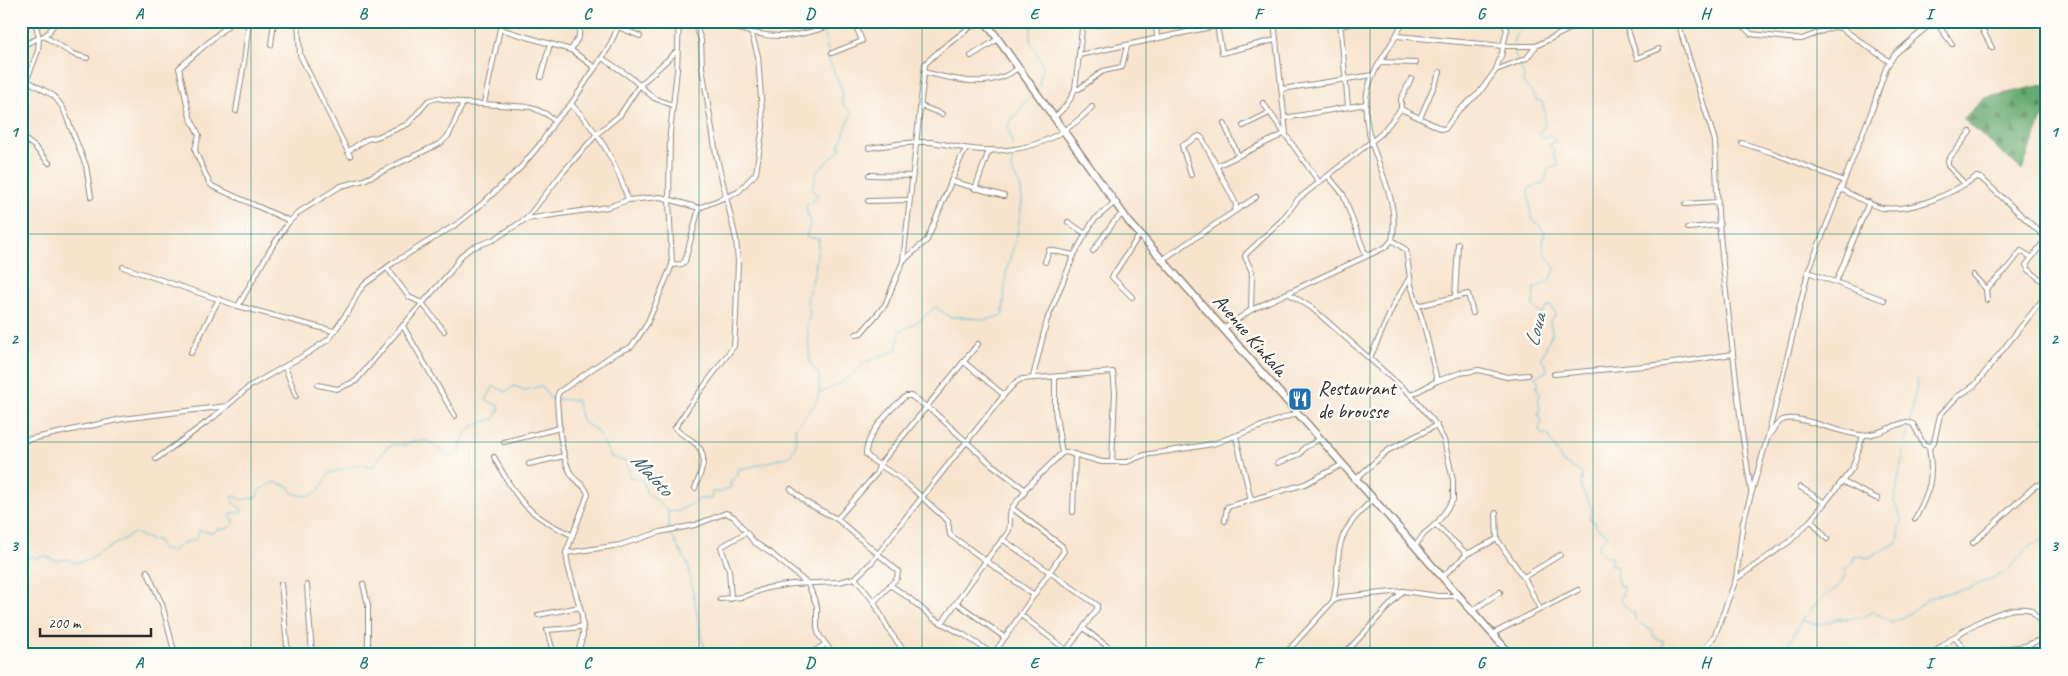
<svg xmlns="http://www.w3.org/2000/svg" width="2068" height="676" font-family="Caveat,sans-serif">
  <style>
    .forest { fill: url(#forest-firs); stroke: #4a6b4d }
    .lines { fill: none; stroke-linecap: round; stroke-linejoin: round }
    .stream { stroke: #58bfd6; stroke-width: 1 }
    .minor-casing { stroke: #91887c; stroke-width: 6 }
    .primary-casing { stroke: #91887c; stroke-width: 9 }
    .minor { stroke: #fff; stroke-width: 4 }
    .primary { stroke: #fff; stroke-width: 6 }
    .grid { fill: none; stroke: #0f766e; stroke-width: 1; stroke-opacity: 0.55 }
    .labels { text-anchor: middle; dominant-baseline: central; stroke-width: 5; stroke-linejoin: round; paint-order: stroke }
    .street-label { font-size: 20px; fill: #2b2b2b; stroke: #fdfcf7 }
    .poi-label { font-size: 20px; fill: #2b2b2b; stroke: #fdfcf7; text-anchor: start }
    .water-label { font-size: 21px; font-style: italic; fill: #3b5f67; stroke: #fdfcf7 }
    .neatline { fill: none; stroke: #0f766e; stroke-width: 2 }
    .grid-label { font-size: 16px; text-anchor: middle; font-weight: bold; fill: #0f766e }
  </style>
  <defs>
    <pattern id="forest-firs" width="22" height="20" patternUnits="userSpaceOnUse" patternTransform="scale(1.25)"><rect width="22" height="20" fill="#68ab6f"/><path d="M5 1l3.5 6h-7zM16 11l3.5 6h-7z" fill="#568b5b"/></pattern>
  </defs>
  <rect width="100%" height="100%" fill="#fdfcf7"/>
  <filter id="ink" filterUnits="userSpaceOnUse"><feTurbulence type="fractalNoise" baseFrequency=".02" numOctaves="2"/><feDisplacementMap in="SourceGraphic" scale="10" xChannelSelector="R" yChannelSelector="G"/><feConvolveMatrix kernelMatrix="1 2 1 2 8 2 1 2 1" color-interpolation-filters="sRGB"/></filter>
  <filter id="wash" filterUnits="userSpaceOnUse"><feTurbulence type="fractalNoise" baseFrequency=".0096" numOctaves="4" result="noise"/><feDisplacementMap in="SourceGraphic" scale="20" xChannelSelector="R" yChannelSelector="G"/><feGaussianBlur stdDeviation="1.12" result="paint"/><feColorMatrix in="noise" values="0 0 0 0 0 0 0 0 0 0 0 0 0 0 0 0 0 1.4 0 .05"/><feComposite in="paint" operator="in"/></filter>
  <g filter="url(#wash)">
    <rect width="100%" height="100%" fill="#f7e4cd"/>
    <polygon class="forest" points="2047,84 2047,118 2042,118 2022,170 1963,119 1985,98"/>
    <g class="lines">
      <g class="stream">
        <polyline points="1032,21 1030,40 1043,66 1039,86"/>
        <polyline points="1513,44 1515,36 1527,21"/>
        <polyline points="1513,48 1517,60"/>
        <path d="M1519 64 1524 76 1523 82 1536 98V100L1541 101 1545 110 1544 128 1538 132 1543 138 1551 135 1555 139V142L1550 144V147L1555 151 1553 154 1558 165C1547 171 1549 165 1546 179L1542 183 1528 189 1531 217 1545 232C1540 248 1545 254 1555 268 1554 278 1544 285 1534 288L1533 306 1541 314 1549 306H1552L1553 311 1557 314 1550 320 1552 333 1541 359 1546 364 1547 371 1535 377 1539 383 1536 387 1540 393 1538 399 1540 408 1538 413 1541 421 1539 431 1542 434H1547C1551 445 1559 451 1562 462L1582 473 1581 488 1592 509 1589 519 1594 521 1597 528 1608 535 1598 545 1599 550 1605 556 1612 557 1610 564 1617 566 1616 573 1619 586 1625 587 1620 600 1631 612 1634 613 1635 620C1642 623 1644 628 1652 630 1654 640 1656 638 1664 641L1660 655"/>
        <polyline points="1012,145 1008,125 1029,97"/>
        <polyline points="820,393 843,382 866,362 896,350 900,331 919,321 935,307 950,317 964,317 986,320 1003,315 1006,273 1017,234 1022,203 1021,188 1011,169 1013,153"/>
        <polyline points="668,511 669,531 688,565 702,641 709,655"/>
        <path d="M21 555 36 558 46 556 56 561 68 559 75 563 90 559 134 533 151 540H158L161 548 171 552 183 543 197 539 199 530 213 533 218 529C227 530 232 528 235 520L231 518V513H241L242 509 234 504 232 497 236 496 242 500 257 497 259 490 275 482 290 487 292 493C315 500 319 493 329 473L358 465 374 466 385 449 394 444 405 445 412 441H428L449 457 460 454C461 429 474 424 495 419L500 407 486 400 494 386 506 392 514 386 525 390 541 386 551 399 576 400 583 422 597 431 611 457 627 462 630 477 643 480 646 492 668 510 677 512 700 499H711L712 492H722L731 487 730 482 738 475V469C756 467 772 460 790 456L796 444 795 428 816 403 819 393V375L810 363 807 324 810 316 807 300 815 271 819 239 806 237 810 224 806 206 819 196 812 190 817 171 840 150V143L852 113 842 104V90L829 60 823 21"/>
        <path d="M1802 620C1808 614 1814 605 1821 599 1832 591 1846 585 1845 569L1853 563 1854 557 1861 556 1868 558 1895 544 1899 538V528L1903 521 1894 502 1918 379"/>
        <polyline points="1782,655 1802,620 1817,625 1837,619 1862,618 1873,611 1892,623 1910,613 1930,597 1969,588 2005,573 2027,548 2047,537"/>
      </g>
    </g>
  </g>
  <g filter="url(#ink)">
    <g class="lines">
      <g class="minor-casing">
        <g id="minor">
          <polyline points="35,21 39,38 44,36 73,54 87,58"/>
          <polyline points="233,21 179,68 190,117 199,135 195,149 196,153 209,182 212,186 290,221"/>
          <polyline points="298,21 300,55 350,156"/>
          <polyline points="500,21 500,29 571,50 594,67"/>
          <polyline points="643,21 647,25"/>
          <path d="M694 21 701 40 702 67 716 154 736 239 738 261 736 315 734 346 690 405 675 428C679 433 685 436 691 440 711 453 702 470 695 488"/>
          <path d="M715 21C765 40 792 42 842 21"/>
          <polyline points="1156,21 1157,38"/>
          <polyline points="1216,21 1222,53 1275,40"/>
          <polyline points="1340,21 1348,106"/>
          <path d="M1403 21C1394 46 1372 66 1367 93 1357 144 1403 188 1392 240L1406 250 1411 285 1425 329 1437 381 1411 395"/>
          <polyline points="1625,21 1637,58 1659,49"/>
          <polyline points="1679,21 1682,36 1715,141 1718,214 1724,275 1742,432 1751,491"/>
          <polyline points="1738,21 1751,34 1797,39 1802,39 1833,27 1841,28 1890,62"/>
          <polyline points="1935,21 1952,44"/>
          <polyline points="1978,21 1992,48"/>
          <polyline points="1083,25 1097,25 1118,21"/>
          <polyline points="1341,26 1361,21"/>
          <polyline points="618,27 640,36"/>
          <polyline points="44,36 49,32 56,21"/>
          <polyline points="1397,36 1503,46 1507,29 1502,21"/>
          <polyline points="271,45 274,21"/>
          <polyline points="21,46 39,38 38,51 21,95"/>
          <polyline points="571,50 579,36 580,21"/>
          <polyline points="832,53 862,41 854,21"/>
          <polyline points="1079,55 1239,21"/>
          <polyline points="971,56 998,39"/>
          <polyline points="602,58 629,76 654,98 672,105"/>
          <polyline points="1380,62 1416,63"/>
          <polyline points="1496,69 1502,53 1503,46 1536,46"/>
          <path d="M924 72C956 80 990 90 1018 68"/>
          <polyline points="541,77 550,44"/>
          <polyline points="26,80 54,96 63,108 86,166 91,197"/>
          <polyline points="1075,89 1079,89 1103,71 1122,67 1127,46"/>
          <polyline points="1282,89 1373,75"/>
          <polyline points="484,103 500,29"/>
          <polyline points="1263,103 1319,182"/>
          <path d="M571 104C598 131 617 163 628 200"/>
          <polyline points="921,106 942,114"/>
          <polyline points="1401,109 1442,129 1445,129 1458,111 1479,93 1496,70 1527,58 1536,46 1585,21"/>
          <polyline points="236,111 244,63 249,21"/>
          <path d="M1053 118C1064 110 1070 102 1075 89L1083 21"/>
          <polyline points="1285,118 1366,104"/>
          <polyline points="1420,118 1440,72"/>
          <polyline points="1224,123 1238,155"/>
          <polyline points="1243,126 1269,113"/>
          <polyline points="1970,132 1948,160 1948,166 1965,184 1976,177 1981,178 2044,236 2045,240 2026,265 2028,269 2047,285"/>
          <polyline points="21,136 35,147 49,163"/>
          <polyline points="1742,143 1773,153 1844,181"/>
          <path d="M869 148C889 145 910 141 930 142 941 143 952 146 964 148 1015 156 1056 145 1092 107"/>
          <polyline points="348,151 367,139 377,137 408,124 428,101 437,98 463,103 531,107 546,114 555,121"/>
          <polyline points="1217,166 1286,133 1274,21"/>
          <polyline points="869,175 912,176"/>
          <polyline points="1191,175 1182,146 1199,136 1202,138 1236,204 1235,211"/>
          <polyline points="1328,176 1343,194 1366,256"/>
          <polyline points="951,181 1004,196"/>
          <polyline points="975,189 988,153 992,150"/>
          <path d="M1840 189C1852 194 1872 207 1883 208 1910 211 1942 198 1965 184"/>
          <polyline points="868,201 908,200"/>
          <polyline points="1685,204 1718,202"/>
          <polyline points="526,219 608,207 628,200 661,197 699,208 738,192 756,173 763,126 758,56 748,21"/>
          <polyline points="1068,222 1086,234"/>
          <polyline points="1688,228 1720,225"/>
          <polyline points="1093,251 1113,223 1122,214"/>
          <polyline points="1162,260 1256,197"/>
          <polyline points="903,261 927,240 960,160 966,149"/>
          <polyline points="1045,262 1049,250 1074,255"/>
          <polyline points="672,265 682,264 685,261 699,208"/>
          <polyline points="123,267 238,306 333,331"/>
          <polyline points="387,268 409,297 422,303 444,331"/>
          <polyline points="1808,272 1884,300"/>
          <polyline points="1973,275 1986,289 1987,300"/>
          <polyline points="1836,282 1869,202"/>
          <polyline points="1986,289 2006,270 2021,251 2031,257"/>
          <polyline points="1288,293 1312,308 1411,395 1434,422 1444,440 1453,480 1453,500 1438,522 1424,534 1415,546"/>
          <polyline points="1132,297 1112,277 1140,234"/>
          <polyline points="1455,297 1458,244"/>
          <polyline points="238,306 270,250 288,223 299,212 341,186 364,180 441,143 449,135 463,103"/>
          <polyline points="1417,306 1468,294 1473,313"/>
          <polyline points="1251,310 1252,272 1245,257 1246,254 1282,220 1298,199 1381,134 1401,109 1401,99 1411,79"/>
          <polyline points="403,326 455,416"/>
          <polyline points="1223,329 1251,310 1386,247 1392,240"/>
          <polyline points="856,334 861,333 885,305 903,261 925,64 939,51 978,21"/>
          <polyline points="191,353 219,299"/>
          <polyline points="1370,358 1394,304 1410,277"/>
          <polyline points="964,362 1004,395"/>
          <polyline points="285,367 296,396"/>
          <polyline points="1554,374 1667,364 1733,354"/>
          <polyline points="1033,377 1047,320 1074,255 1093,221 1114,203"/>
          <polyline points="1437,381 1460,373 1479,370 1507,377 1528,375"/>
          <polyline points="318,385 337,389 356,381 391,339 450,272 462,255 471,248 493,240 526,219 564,171 597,134 620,115 639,86 677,51"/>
          <polyline points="2041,422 2047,416"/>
          <path d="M1770 434C1774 429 1777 422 1783 420 1796 413 1843 435 1862 435 1877 436 1893 425 1907 422L1913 424 1924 445 1931 446 1934 442 1940 415 1957 397 1975 385 2047 294"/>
          <polyline points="1236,437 1251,500 1305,484 1343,464"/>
          <polyline points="21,441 122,419 227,406"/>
          <polyline points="504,442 560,428"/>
          <polyline points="1062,453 1066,452 1102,462 1127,462 1144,455 1213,444 1297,413"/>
          <path d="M494 457C517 499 526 515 572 535"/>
          <polyline points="156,459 214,417 250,386 308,353 329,339 351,307 359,291 365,284 393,263 457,224 483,203 521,167 541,143 555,121 571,104 609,47 618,27 619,21"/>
          <polyline points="1278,463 1300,454 1304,448 1320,439"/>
          <polyline points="529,464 564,456"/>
          <polyline points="1356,479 1387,451 1437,425"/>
          <polyline points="1843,482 1878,499"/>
          <polyline points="1800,487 1825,503"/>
          <polyline points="791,489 807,503 837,519 898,571 897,578 874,602"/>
          <polyline points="1024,490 1062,453 1055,410 1055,377"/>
          <polyline points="1073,512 1075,454"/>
          <polyline points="1496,513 1497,539"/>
          <polyline points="837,519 876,474 880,464 978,344"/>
          <path d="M1915 519C1930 490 1934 479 1929 447"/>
          <polyline points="1811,520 1827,539"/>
          <polyline points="1225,521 1227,507 1251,500"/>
          <polyline points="1435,524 1467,554"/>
          <polyline points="1002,539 1097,605 1097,609 1083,628 1119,655"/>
          <polyline points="1973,543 2035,486 2047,483"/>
          <polyline points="566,553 620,545 660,532 695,525 726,513 734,517 754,542 772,554 808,584 817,606 817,628 819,635 834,655"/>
          <polyline points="147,571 162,604 175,655"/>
          <polyline points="1442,577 1467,554 1497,539 1526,581 1540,609"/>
          <polyline points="1524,577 1560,555"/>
          <polyline points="855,578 874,602 890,632 907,655"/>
          <polyline points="1736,579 1790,541 1811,520 1852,469 1863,436"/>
          <polyline points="281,584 288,655"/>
          <polyline points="363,584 368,605 368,655"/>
          <polyline points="307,585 312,655"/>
          <polyline points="890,585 909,598 934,619 964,635 993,654"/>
          <polyline points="720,599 743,597 767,588 792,584 839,582 855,578 872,562 899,526 1004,395 1016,382 1022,379 1113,372 1115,392 1112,462"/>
          <polyline points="731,599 729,570 721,547 745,533"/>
          <path d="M1333 601C1339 581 1335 557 1342 539 1347 524 1362 510 1373 499"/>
          <polyline points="957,603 1004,637"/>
          <polyline points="1472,611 1500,592"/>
          <polyline points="538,615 580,607"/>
          <polyline points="1021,615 1066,650"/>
          <path d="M942 623C958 600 974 577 991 554 996 547 1003 540 1008 532 1012 525 1008 517 1011 510 1014 503 1021 498 1025 492L1023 488 991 464 935 413 911 396H906C891 408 866 434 866 454 873 464 890 470 901 479 917 492 932 507 948 521L950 535 1034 595"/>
          <polyline points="1492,634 1578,590"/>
          <polyline points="1955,638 1969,655"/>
          <polyline points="472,652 479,655"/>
          <polyline points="554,655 547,630 573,628 583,626"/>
          <path d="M577 655 583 635 582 615 568 566 566 553 588 494C585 484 575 482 571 474 560 454 558 419 557 397L559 392 614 354 631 347 635 342 647 324 672 265 669 200 670 133 677 70 679 21"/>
          <polyline points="808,655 826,644"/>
          <polyline points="993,655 1064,551 1062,546 1012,508"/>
          <polyline points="1063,655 1083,628"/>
          <polyline points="1284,655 1333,601 1341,597 1403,591 1438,596 1459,596"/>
          <polyline points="1338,655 1349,649 1403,591"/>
          <polyline points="1701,655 1715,635 1736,579 1743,522 1768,436 1808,272 1872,110 1886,68 1895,54 1934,21"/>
          <path d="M1932 655C1952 636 2002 602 2031 610L2047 630"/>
          <polyline points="1983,655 2010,648 2025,646 2047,637"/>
        </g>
      </g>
      <g class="primary-casing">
        <polyline id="primary" points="985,21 1129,222 1511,655"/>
      </g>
      <use href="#minor" class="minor"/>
      <use href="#primary" class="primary"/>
    </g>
  </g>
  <path class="grid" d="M251 21V655M475 21V655M699 21V655M922 21V655M1146 21V655M1370 21V655M1593 21V655M1817 21V655M21 234H2047M21 442H2047"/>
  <defs>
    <g id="restaurant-square" transform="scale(1.25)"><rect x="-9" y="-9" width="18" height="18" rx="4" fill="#1f6fb2" stroke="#fdfcf7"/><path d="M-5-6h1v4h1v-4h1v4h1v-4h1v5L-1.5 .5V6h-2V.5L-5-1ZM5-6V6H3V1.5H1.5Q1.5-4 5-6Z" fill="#fff"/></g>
  </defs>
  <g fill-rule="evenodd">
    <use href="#restaurant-square" x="1300" y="399"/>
  </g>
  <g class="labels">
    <g class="street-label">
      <text transform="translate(1250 335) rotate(49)">Avenue Kinkala</text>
    </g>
    <g class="poi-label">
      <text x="1318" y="388">Restaurant<tspan x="1318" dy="23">de brousse</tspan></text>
    </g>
    <g class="water-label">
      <text transform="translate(1535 330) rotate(-75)">Loua</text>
      <text transform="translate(652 474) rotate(47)">Maloto</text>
    </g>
  </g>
  <rect width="2068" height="676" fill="none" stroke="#fdfcf7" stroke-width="55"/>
  <path d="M40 628v8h111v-8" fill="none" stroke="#2b2b2b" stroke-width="2.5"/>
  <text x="48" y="628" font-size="15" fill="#2b2b2b" stroke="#fdfcf7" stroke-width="4" paint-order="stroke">200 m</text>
  <rect x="28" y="28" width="2012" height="620" class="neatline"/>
  <g class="grid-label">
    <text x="139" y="19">A</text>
    <text x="363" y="19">B</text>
    <text x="587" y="19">C</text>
    <text x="810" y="19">D</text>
    <text x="1034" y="19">E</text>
    <text x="1258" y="19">F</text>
    <text x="1481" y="19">G</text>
    <text x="1705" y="19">H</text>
    <text x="1929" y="19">I</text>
    <text x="14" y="137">1</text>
    <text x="2054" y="137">1</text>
    <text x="14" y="344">2</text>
    <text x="2054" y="344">2</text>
    <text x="14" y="551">3</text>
    <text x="2054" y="551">3</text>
    <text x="139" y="668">A</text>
    <text x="363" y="668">B</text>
    <text x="587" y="668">C</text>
    <text x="810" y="668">D</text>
    <text x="1034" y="668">E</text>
    <text x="1258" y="668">F</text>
    <text x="1481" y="668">G</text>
    <text x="1705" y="668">H</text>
    <text x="1929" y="668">I</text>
  </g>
</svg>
